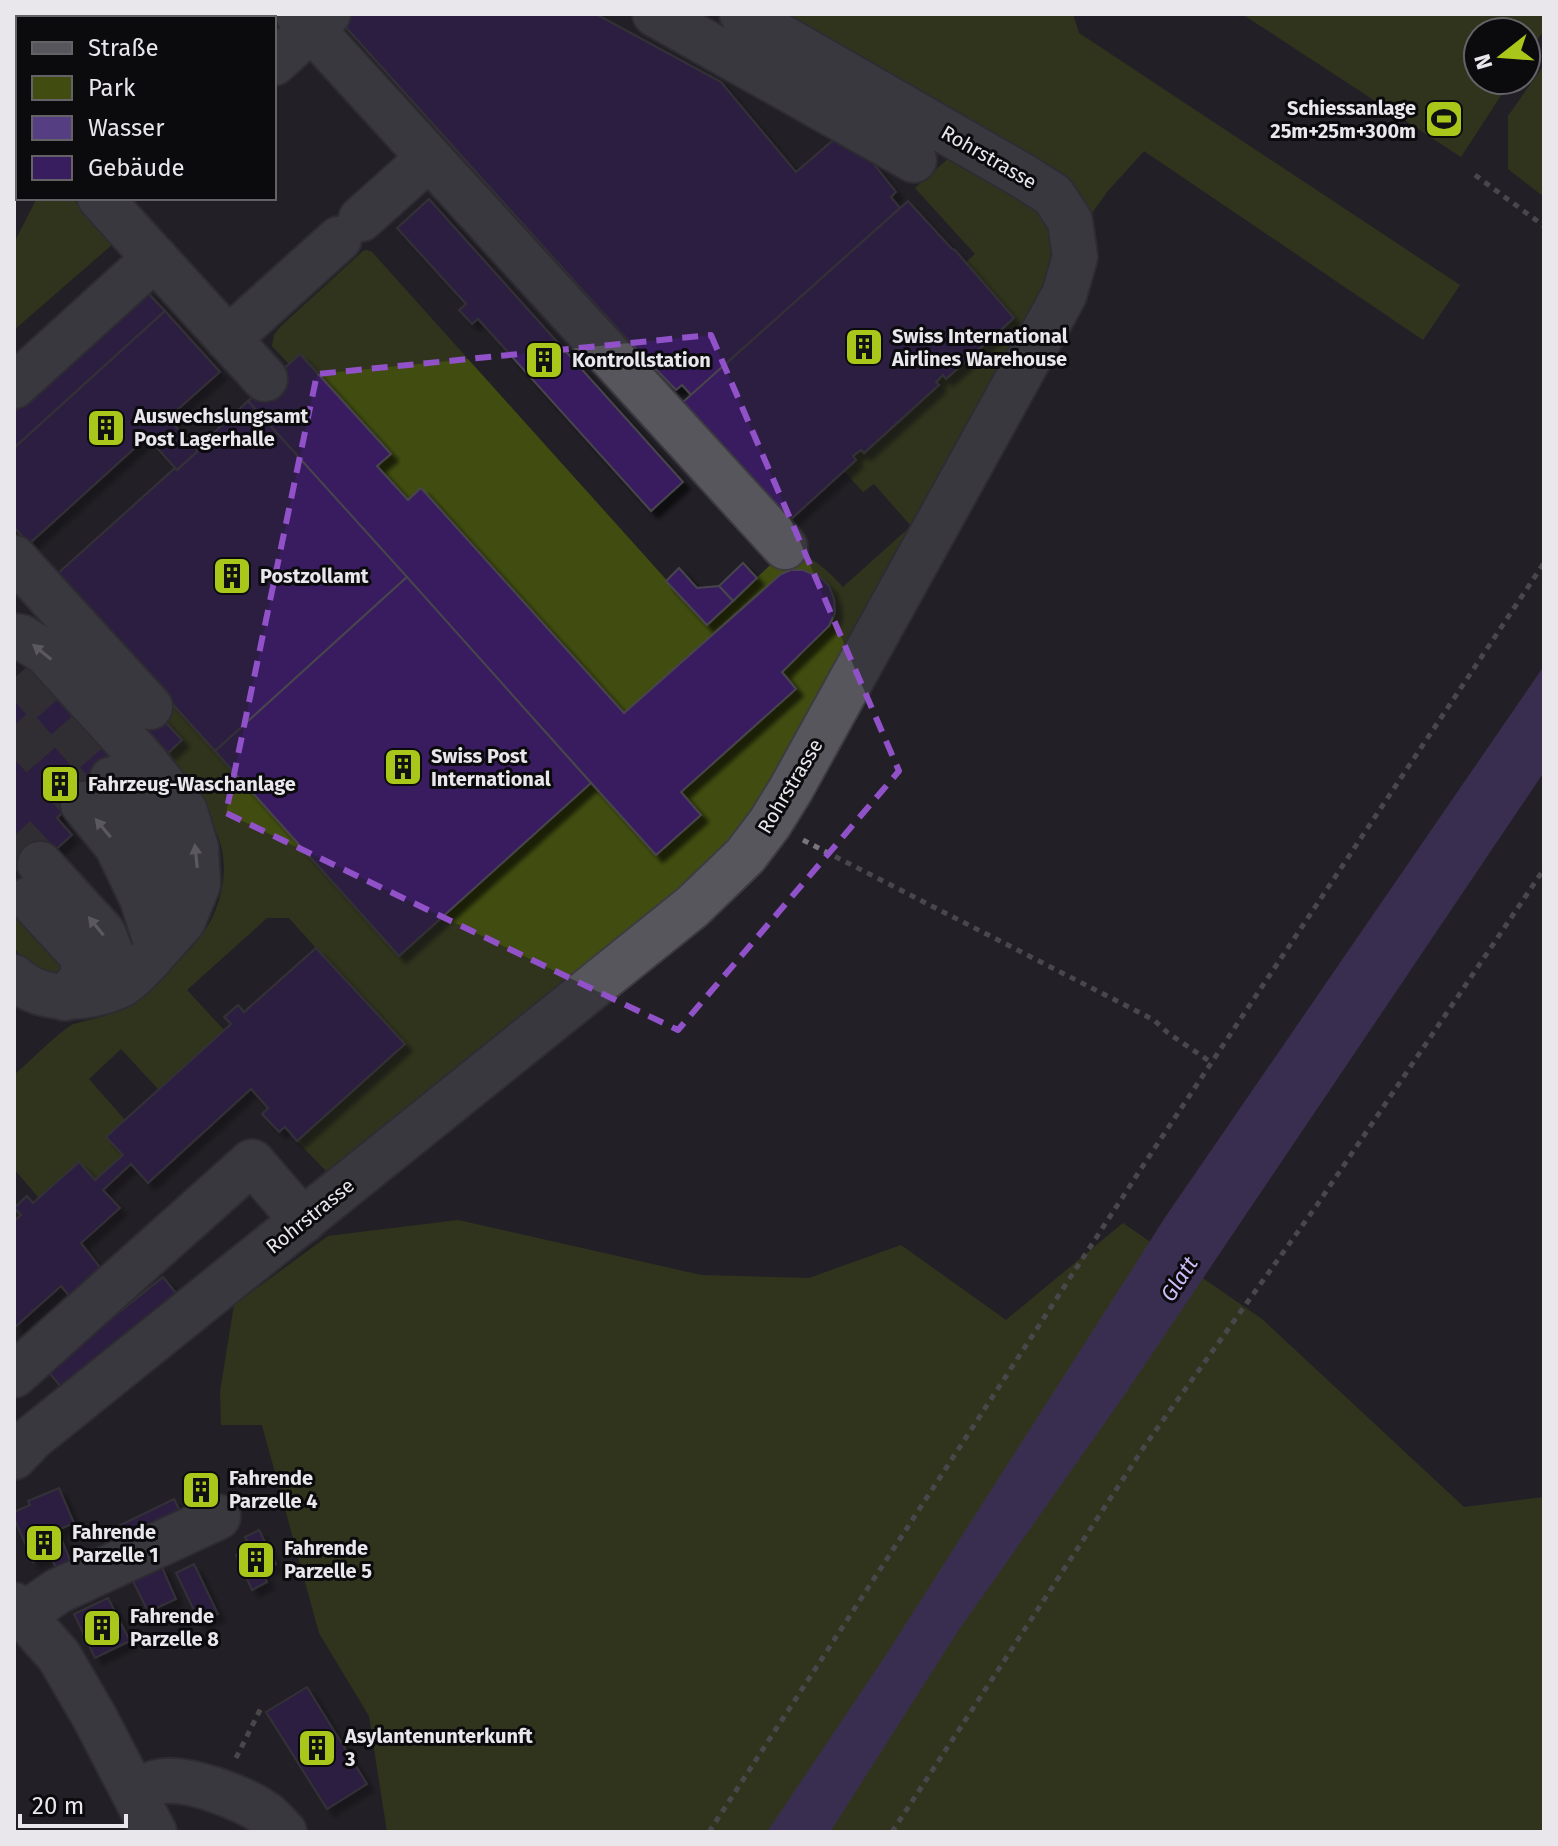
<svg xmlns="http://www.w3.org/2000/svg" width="1558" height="1846" font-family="'Fira Sans',sans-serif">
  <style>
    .green { fill: #414d10 }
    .water { fill: #563e83 }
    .building { fill: #381e5f; stroke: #47454c; stroke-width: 2; filter: url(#shadow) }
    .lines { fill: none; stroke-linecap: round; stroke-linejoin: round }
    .minor-tunnel { stroke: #403e44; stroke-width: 44; stroke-dasharray: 44 22; stroke-linecap: butt }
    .minor-casing { stroke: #3c3b40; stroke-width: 48 }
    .path { stroke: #78767b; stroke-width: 5; stroke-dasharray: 6 6; stroke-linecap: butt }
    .minor { stroke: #58565d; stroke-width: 44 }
    .oneway { fill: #a09ea4 }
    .marked { fill: none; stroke: #9151c8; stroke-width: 6; stroke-dasharray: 16 10; stroke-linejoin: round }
    .labels { text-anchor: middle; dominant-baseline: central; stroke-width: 6; stroke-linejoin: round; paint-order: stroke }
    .poi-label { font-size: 20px; font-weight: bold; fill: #e9e7ec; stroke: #0b0a0d; text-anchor: start }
    .street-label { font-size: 20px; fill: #e9e7ec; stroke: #0b0a0d }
    .water-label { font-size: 22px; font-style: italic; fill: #cdbbf7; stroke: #0b0a0d }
  </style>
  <defs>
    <filter id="shadow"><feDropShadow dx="7" dy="7" stdDeviation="2" flood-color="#0009"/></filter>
  </defs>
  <rect width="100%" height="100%" fill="#222026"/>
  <g class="green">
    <polygon points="761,14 1073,14 1079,33 1460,285 1423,340 1144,151 1107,192 1087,220"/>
    <polygon points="1242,14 1544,14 1544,30 1526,57 1526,32 1478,32 1478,80 1511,80 1461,157"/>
    <polygon points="1544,65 1544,197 1508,169 1508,116"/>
    <path d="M949 158 1048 214 1059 271 736 845 340 1172 326 1171 297 1141 403 1045 289 918H267L187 990 224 1030 158 1089 121 1049 89 1079 125 1120 106 1137 123 1155 95 1180 78 1162 39 1198 14 1169V1075C24 1067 65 1026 74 1024 90 1019 105 1018 120 1009 136 1000 149 987 163 974 173 965 185 956 194 945 221 915 233 869 216 831 201 799 159 759 135 732L169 700 399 956 591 783 657 855 700 815 681 792 796 689 782 672C805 651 861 612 821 579 809 568 796 569 781 574L624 713 421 488 408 500 377 466 391 454 301 355 289 364 272 346 274 335 280 327 363 251 367 250 372 252 707 625 787 549C812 555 826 569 843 587L911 526 874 484 863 492 844 471 856 460 854 456 861 450 864 453 938 386 936 382 943 375 947 379 1014 318 965 263 975 254 915 188Z"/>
    <polygon points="37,198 72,198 114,243 14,330 14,243"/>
    <polygon points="19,908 72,979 30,967 15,949 14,909"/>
    <polygon points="458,1220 701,1275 809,1278 901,1245 1006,1320 1123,1223 1262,1319 1464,1507 1544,1497 1544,1832 387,1832 369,1716 319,1633 262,1425 221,1425 220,1392 234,1305 328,1236"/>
  </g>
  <polygon class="water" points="1544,666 1544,772 1123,1397 958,1631 830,1832 767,1832 884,1658 1166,1216"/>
  <g class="building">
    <polygon points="350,14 596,14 721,82 796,172 846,129 896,192 891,197 900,208 691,395 682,385 676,390 622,334 341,22"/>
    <polygon points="429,199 683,482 651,511 478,319 472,324 459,310 466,304 397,228"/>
    <polygon points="908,201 952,249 955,250 1014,318 946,379 943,375 936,382 939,385 864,453 861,450 853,456 856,460 789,521 683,402"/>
    <polygon points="147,292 165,311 14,448 14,412"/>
    <polygon points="165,311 220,372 168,418 198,451 177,470 147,437 29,544 14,527 14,448"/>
    <polygon points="300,354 391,454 377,466 408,500 421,488 624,713 781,574 791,570 803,570 820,577 829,586 834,599 835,613 829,626 782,672 796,689 681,792 701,815 656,855 248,401"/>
    <polygon points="248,401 407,577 215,751 56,575 175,468 177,470 198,451 196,449"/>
    <polygon points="743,563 757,578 733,601 719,586"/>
    <polygon points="679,568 697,588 719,586 733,601 707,625 666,581"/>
    <polygon points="407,577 591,783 399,956 215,751"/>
    <polygon points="35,661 128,764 67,819 62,813 57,818 72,835 31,872 14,854 14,680"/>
    <polygon points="157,713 182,740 168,753 143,726"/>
    <polygon points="316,948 405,1044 297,1141 285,1127 279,1132 262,1114 268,1108 251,1089 148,1183 131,1164 103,1190 120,1208 81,1243 102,1270 71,1298 61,1286 14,1328 14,1221 21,1215 14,1208 27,1196 33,1203 79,1162 95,1180 123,1155 106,1137 231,1024 224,1017 238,1005 244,1012"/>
    <polygon points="163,1277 181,1299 65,1392 47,1370"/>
    <polygon points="206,1481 211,1490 197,1499 192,1490"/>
    <polygon points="59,1488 74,1523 58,1530 73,1568 58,1572 50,1555 33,1562 14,1518 14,1512 30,1505 28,1501"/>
    <polygon points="174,1499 182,1515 110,1550 102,1534"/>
    <polygon points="259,1530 276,1564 262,1571 267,1582 252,1590 236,1555 250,1548 245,1537"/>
    <polygon points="194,1564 218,1614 200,1623 176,1573"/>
    <polygon points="161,1565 176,1599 148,1612 132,1579"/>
    <polygon points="108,1598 130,1641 95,1658 74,1614"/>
    <polygon points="307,1687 367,1784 327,1809 266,1712"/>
  </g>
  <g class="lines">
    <g class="minor-tunnel">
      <polyline points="20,674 112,779"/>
      <polyline points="14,725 83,804"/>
      <polyline points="14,836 40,864"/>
    </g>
    <g class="minor-casing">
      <g id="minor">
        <polyline points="298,14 785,547"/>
        <polyline points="655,14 914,160"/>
        <polyline points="36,18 39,14"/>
        <polyline points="218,18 222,14"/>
        <polyline points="14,61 18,53"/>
        <polyline points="274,63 328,14"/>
        <polyline points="14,104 18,108"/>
        <polyline points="14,157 18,149"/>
        <polyline points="100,198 265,379"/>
        <polyline points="361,219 429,158"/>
        <polyline points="228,339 339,239"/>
        <polyline points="14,386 155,258"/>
        <polyline points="14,558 150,707"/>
        <polyline points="14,636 21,637 45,652 140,756 185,811 196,848 198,884 183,921 158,949"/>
        <polyline points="83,804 117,846 142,898 155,939"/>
        <polyline points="40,864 103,933 111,953 106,970 89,994"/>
        <polyline points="30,899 84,958 82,979 65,998"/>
        <path d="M14 977C41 1003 86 1000 119 986 127 983 154 956 158 948 163 939 168 922 168 912 169 904 167 895 166 887 162 839 141 815 112 779"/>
        <polyline points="14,1375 252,1162 303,1221"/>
        <polyline points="14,1457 32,1438 692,907 745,856 770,823 791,789 1064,295 1075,257 1070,221 1053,195 1023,176 742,14"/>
        <polyline points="14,1605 59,1656 95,1718 154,1832"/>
        <polyline points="23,1615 58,1591 218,1517"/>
        <path d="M134 1792C142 1789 150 1784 158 1782 185 1775 243 1798 266 1814 272 1819 278 1826 284 1832"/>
      </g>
    </g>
    <g class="path">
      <polyline points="1475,175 1544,226"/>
      <polyline points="803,840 1154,1020 1168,1033 1212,1063"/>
      <polyline points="236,1758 262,1706"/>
      <polyline points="709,1832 1152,1152 1544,563"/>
      <polyline points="892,1832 1146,1444 1317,1205 1544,869"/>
    </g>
    <use href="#minor" class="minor"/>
  </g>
  <defs><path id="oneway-solid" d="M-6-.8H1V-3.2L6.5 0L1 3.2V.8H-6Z" transform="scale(2)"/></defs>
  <g class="oneway">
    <use href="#oneway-solid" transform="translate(42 652) rotate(-141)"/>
    <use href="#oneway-solid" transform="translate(103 828) rotate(-130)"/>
    <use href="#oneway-solid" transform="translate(196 856) rotate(-96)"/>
    <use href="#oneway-solid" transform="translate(96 926) rotate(-129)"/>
  </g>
  <path d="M0 0H1558V1846H0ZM711 335 899 771 678 1030 226 813 317 374Z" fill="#222026" fill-opacity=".55" fill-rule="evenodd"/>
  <path class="marked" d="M711 335 899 771 678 1030 226 813 317 374Z"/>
  <defs>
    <g id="stadium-square" transform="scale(2)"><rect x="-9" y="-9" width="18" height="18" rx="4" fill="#a9c71b" stroke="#0b0a0d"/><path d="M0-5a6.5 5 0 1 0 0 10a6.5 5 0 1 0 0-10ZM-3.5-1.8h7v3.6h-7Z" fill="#111"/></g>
    <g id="building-square" transform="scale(2)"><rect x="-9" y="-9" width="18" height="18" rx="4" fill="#a9c71b" stroke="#0b0a0d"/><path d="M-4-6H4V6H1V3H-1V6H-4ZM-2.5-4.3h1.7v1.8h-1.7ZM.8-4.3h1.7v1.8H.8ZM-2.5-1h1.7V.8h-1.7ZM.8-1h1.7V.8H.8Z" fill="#111"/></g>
  </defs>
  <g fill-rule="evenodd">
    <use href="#stadium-square" x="1444" y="119"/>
    <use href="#building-square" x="864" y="347"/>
    <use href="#building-square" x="544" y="360"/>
    <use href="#building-square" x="106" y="428"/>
    <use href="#building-square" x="232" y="576"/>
    <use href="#building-square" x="403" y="767"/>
    <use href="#building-square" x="60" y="784"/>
    <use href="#building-square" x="201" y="1490"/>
    <use href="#building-square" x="44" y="1543"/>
    <use href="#building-square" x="256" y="1560"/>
    <use href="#building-square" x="102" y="1628"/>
    <use href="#building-square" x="317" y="1748"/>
  </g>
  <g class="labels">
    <g class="poi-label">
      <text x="1416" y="108" text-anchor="end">Schiessanlage<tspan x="1416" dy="23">25m+25m+300m</tspan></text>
      <text x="892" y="336">Swiss International<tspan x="892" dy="23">Airlines Warehouse</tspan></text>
      <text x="572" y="360">Kontrollstation</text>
      <text x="134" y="416">Auswechslungsamt<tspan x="134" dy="23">Post Lagerhalle</tspan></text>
      <text x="260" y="576">Postzollamt</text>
      <text x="431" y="756">Swiss Post<tspan x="431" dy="23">International</tspan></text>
      <text x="88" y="784">Fahrzeug-Waschanlage</text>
      <text x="229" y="1478">Fahrende<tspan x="229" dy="23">Parzelle 4</tspan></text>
      <text x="72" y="1532">Fahrende<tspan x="72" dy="23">Parzelle 1</tspan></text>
      <text x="284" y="1548">Fahrende<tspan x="284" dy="23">Parzelle 5</tspan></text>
      <text x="130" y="1616">Fahrende<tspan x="130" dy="23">Parzelle 8</tspan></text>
      <text x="345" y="1736">Asylantenunterkunft<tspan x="345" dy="23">3</tspan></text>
    </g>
    <g class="street-label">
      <text transform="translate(989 157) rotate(30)">Rohrstrasse</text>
      <text transform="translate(790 786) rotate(-59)">Rohrstrasse</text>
      <text transform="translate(310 1216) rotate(-39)">Rohrstrasse</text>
    </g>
    <g class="water-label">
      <text transform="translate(1179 1279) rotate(-57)">Glatt</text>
    </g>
  </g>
  <rect width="1558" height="1846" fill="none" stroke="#e9e7ec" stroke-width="32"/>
  <rect x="16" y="16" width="260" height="184" fill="#0b0a0d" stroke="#646266" stroke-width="2"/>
  <rect x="32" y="42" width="40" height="12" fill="#58565d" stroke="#646266" stroke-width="2"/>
  <text x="88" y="56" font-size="24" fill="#e9e7ec">Straße</text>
  <rect x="32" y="76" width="40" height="24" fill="#414d10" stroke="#646266" stroke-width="2"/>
  <text x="88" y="96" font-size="24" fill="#e9e7ec">Park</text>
  <rect x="32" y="116" width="40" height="24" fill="#563e83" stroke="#646266" stroke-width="2"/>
  <text x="88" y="136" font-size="24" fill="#e9e7ec">Wasser</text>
  <rect x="32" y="156" width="40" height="24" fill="#381e5f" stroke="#646266" stroke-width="2"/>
  <text x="88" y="176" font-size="24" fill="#e9e7ec">Gebäude</text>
  <g transform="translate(1502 56) rotate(253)"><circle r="38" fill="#0b0a0d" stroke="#646266" stroke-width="2"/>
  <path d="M0-6L14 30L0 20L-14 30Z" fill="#a9c71b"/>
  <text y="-12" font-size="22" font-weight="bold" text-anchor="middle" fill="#e9e7ec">N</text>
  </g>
  <path d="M20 1814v12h106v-12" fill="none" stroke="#e9e7ec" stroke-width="4"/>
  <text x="32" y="1814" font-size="24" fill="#e9e7ec" stroke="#0b0a0d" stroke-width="6" paint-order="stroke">20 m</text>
</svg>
